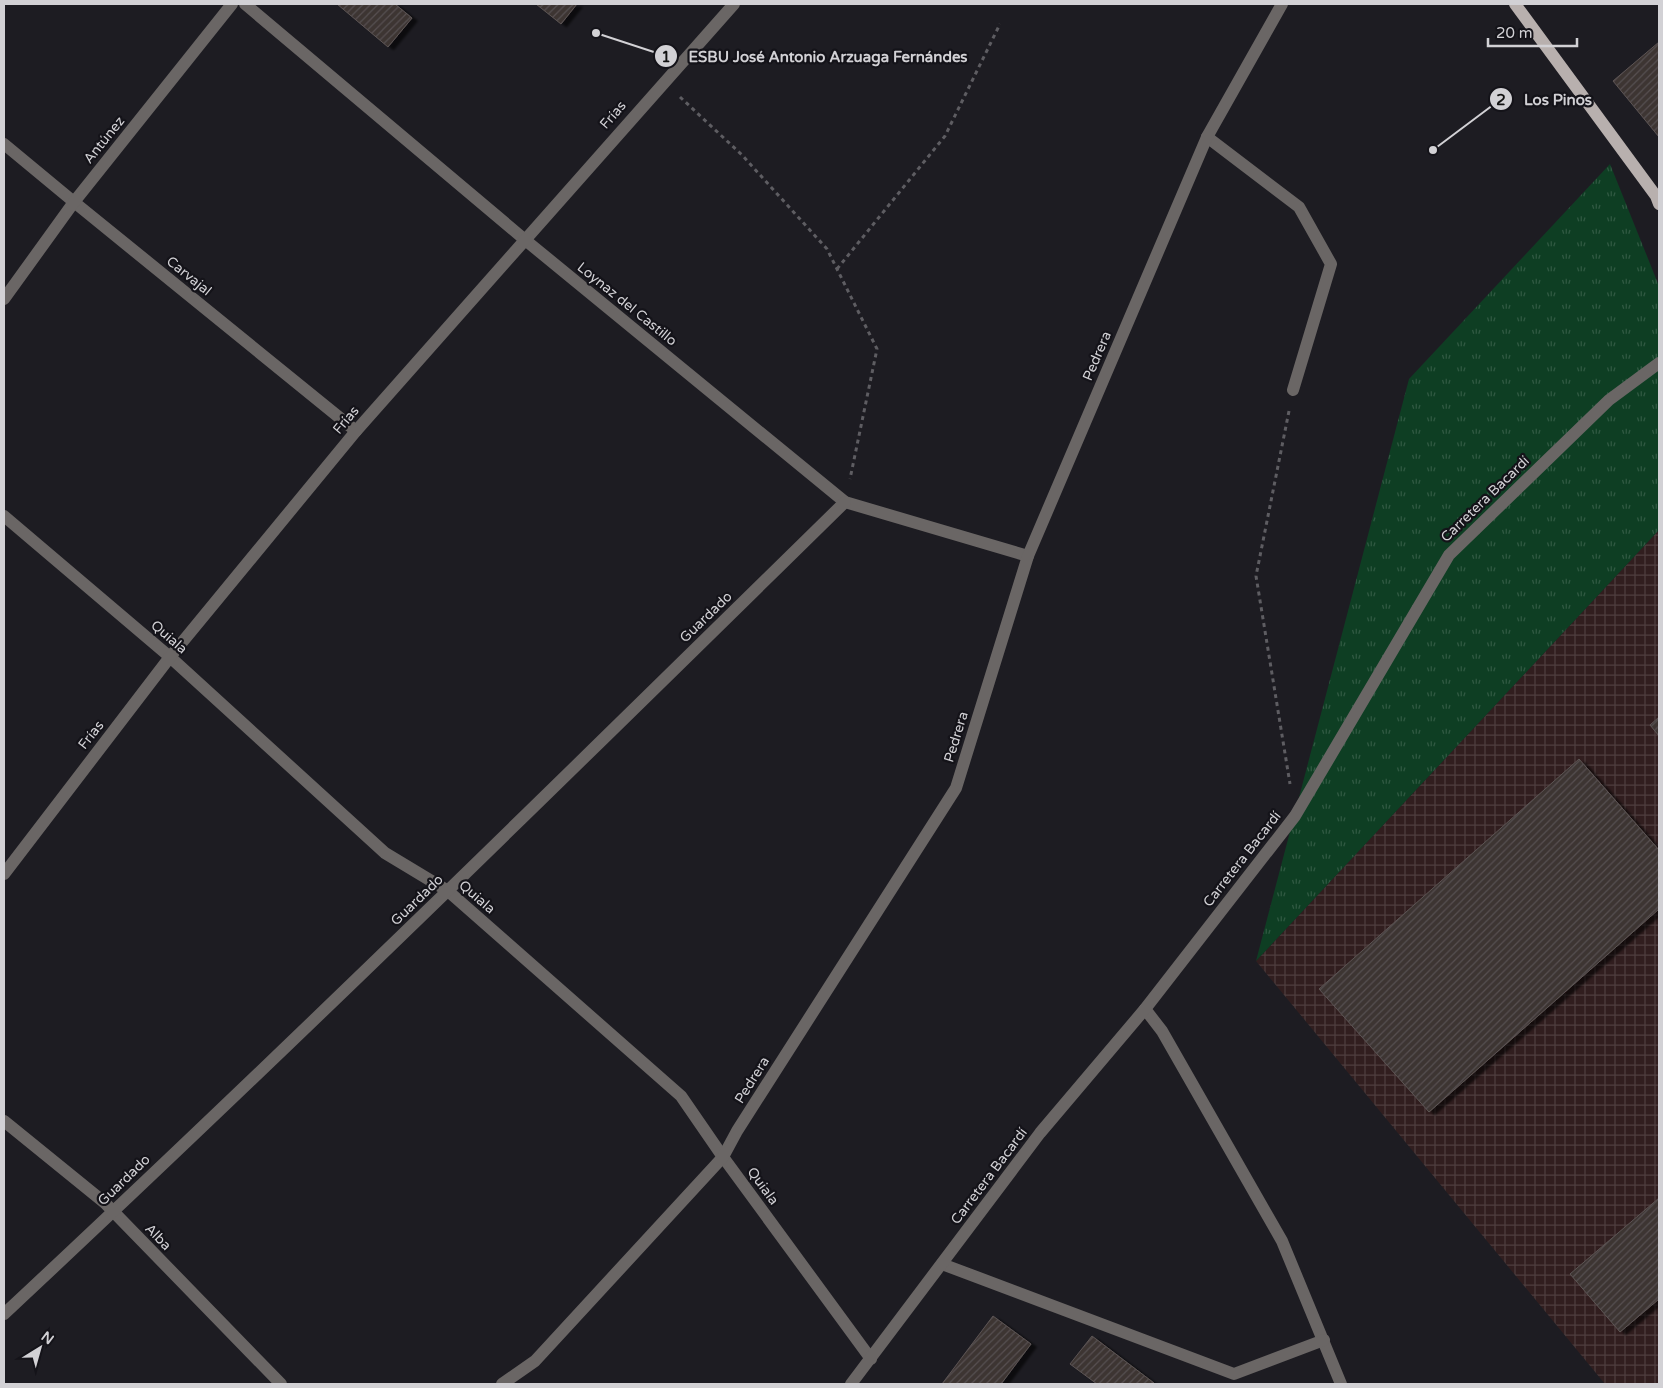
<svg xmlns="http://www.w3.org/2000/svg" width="1663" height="1388" font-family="'Varela Round',sans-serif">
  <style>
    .industrial { fill: url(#industrial-grid) }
    .grass { fill: url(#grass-tufts) }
    .building { fill: url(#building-hatch); stroke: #5d5554; filter: url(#shadow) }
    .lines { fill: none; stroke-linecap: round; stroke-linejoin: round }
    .path { stroke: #5e5d62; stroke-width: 3; stroke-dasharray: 4 4; stroke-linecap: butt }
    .minor { stroke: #6a6665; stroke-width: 12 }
    .major { stroke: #b8b0ae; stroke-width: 12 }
    .labels { text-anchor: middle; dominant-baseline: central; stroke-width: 4.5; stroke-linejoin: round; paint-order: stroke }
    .street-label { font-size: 14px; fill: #d2d1d5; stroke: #141319 }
    .leader { fill: none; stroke: #d2d1d5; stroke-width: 2 }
    .callout-dot { fill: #d2d1d5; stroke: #141319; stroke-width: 2 }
    .mark-label { font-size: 15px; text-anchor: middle; font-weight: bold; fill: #111 }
    .callout-label { font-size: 15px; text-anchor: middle; font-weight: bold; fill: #d2d1d5; stroke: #141319; stroke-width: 4.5; stroke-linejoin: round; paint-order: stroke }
  </style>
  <defs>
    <pattern id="industrial-grid" width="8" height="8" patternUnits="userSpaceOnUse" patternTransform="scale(1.25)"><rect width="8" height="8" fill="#311e1f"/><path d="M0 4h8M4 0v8" fill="none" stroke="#4e3e3f"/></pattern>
    <pattern id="grass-tufts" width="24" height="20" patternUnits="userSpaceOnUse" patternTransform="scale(1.25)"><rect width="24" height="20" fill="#0e3e23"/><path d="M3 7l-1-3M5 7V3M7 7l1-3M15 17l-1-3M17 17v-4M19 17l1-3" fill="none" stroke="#305942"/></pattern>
    <pattern id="building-hatch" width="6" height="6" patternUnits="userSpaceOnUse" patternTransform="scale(1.25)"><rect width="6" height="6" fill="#3c3433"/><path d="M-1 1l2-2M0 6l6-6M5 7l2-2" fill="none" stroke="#575050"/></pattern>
    <filter id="shadow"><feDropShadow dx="5.5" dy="3" stdDeviation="1" flood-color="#0009"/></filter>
  </defs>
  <rect width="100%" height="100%" fill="#1d1c22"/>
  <polygon class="industrial" points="1659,530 1659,1384 1605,1384 1256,961"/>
  <polygon class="grass" points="1610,164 1659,286 1659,530 1256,961 1409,379"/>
  <g class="building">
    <polygon points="337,4 395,4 412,18 388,47"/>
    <polygon points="536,4 577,4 561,24"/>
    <polygon points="1659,42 1659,137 1613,81"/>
    <polygon points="1659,717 1659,736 1650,725"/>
    <polygon points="1579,759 1659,850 1659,909 1429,1112 1319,989"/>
    <polygon points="1659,1198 1659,1299 1620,1332 1570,1274"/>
    <polygon points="993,1316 1031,1344 1001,1384 942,1384"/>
    <polygon points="1092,1336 1154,1383 1153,1384 1097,1384 1070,1364"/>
  </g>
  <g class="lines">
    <g class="path">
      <polyline points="680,97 742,155 827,249 877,349 850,479"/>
      <polyline points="837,269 945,136 1000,24"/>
      <polyline points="1289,411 1256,576 1290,784"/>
    </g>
    <g class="minor">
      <polyline points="245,4 524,239 845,502 1028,556"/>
      <polyline points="1207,137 1299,207 1331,264 1293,390"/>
      <polyline points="4,144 74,202 356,431"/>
      <polyline points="4,299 74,202 232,4"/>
      <polyline points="4,516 170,657 385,853 448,891 681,1096 723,1157 871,1359"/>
      <polyline points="4,874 170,657 356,431 734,4"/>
      <polyline points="1145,1009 1162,1031 1282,1241 1341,1384"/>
      <polyline points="4,1121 105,1203 281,1384"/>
      <polyline points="942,1264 1234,1374 1324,1340"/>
      <path d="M4 1314C289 1048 567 775 845 502"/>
      <polyline points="502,1384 535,1361 723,1157 737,1131 956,788 1028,556 1207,137 1282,4"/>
      <polyline points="851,1384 1040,1133 1145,1009 1295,816 1449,555 1609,400 1659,363"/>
    </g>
    <polyline class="major" points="1515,4 1656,196 1659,204"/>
  </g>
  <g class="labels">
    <g class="street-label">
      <text transform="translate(613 115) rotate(-49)">Frías</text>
      <text transform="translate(104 140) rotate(-51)">Antúnez</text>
      <text transform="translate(189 276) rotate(39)">Carvajal</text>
      <text transform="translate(627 304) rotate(39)">Loynaz del Castillo</text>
      <text transform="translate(1097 356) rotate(-67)">Pedrera</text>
      <text transform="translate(346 420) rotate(-50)">Frías</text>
      <text transform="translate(1485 499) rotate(-44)">Carretera Bacardí</text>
      <text transform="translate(706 617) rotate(-44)">Guardado</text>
      <text transform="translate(169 637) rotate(41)">Quiala</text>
      <text transform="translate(91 735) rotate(-52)">Frías</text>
      <text transform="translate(956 737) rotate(-73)">Pedrera</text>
      <text transform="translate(1242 859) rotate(-52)">Carretera Bacardí</text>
      <text transform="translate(477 897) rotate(41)">Quiala</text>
      <text transform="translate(417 900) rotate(-44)">Guardado</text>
      <text transform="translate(752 1080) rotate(-58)">Pedrera</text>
      <text transform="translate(989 1176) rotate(-53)">Carretera Bacardí</text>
      <text transform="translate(124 1180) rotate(-44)">Guardado</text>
      <text transform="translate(763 1186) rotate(54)">Quiala</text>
      <text transform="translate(158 1237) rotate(46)">Alba</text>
    </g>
  </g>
  <path class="leader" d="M596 33L666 56M1433 150L1501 99"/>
  <g class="callout-dot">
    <circle cx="596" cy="33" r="5"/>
    <circle cx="1433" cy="150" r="5"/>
    <circle cx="666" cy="56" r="12"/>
    <circle cx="1501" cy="99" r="12"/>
  </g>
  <g class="mark-label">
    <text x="666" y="62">1</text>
    <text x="1501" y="105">2</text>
  </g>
  <g class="callout-label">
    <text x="828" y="62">ESBU José Antonio Arzuaga Fernándes</text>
    <text x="1558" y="105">Los Pinos</text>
  </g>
  <rect width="1663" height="1388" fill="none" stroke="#d2d1d5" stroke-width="10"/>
  <g transform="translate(40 1348) rotate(37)" stroke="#141319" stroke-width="4" paint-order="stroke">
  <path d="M0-4L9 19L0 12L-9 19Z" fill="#d2d1d5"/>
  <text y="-8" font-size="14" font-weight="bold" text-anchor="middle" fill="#d2d1d5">N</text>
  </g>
  <path d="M1488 38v8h89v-8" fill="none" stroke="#d2d1d5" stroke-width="2.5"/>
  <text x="1496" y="38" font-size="15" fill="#d2d1d5" stroke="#141319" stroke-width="4" paint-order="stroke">20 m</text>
</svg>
